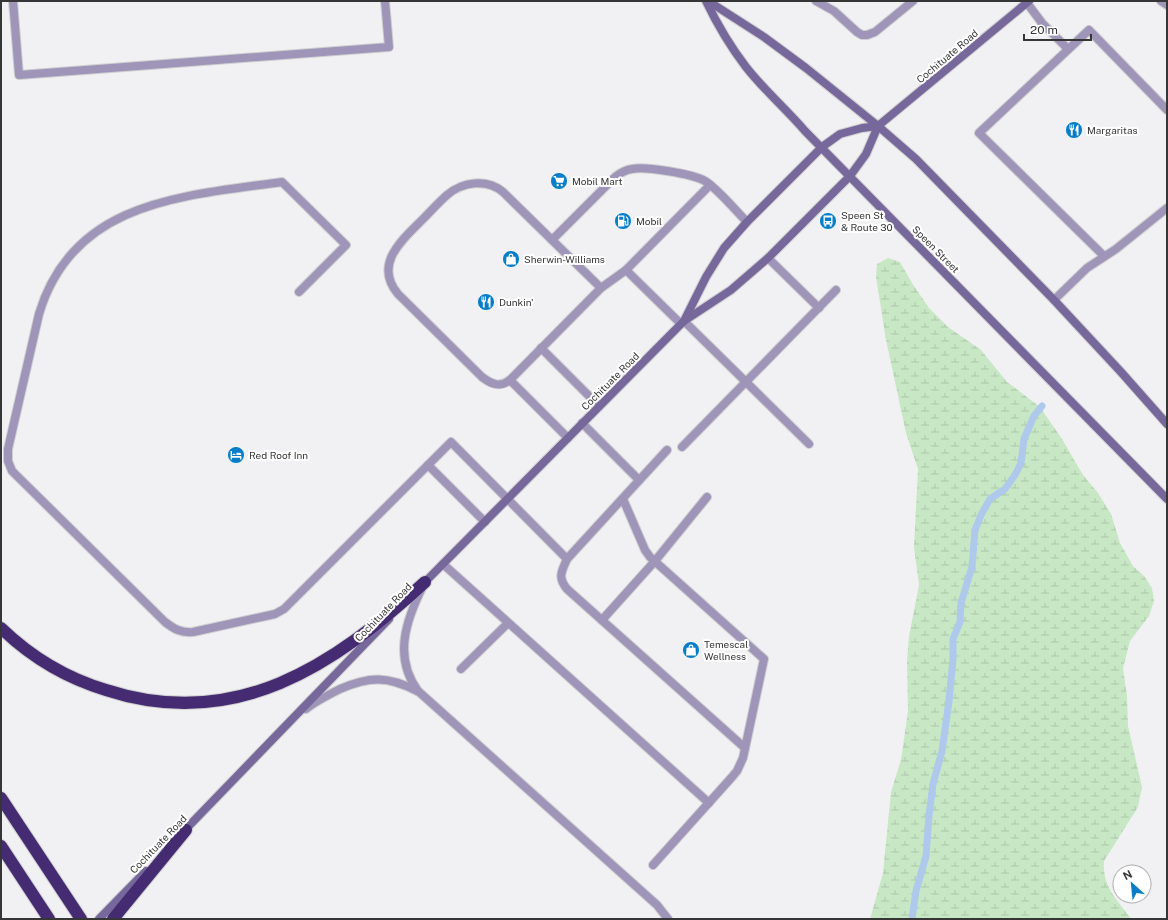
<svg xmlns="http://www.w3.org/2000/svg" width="1168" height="920" font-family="'Public Sans',sans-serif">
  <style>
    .wetland { fill: url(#wetland-marsh) }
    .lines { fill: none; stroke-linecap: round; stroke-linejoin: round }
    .stream { stroke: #aec9ec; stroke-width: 7 }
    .service-casing { stroke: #cfcfd1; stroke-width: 10 }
    .secondary-casing { stroke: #cfcfd1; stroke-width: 10 }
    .motorway-casing { stroke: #cfcfd1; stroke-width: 14 }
    .service { stroke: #9e95b9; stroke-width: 8 }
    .secondary { stroke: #77689b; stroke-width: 8 }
    .motorway { stroke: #452b72; stroke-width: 12 }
    .labels { text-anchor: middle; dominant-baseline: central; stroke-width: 4; stroke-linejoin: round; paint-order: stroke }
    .street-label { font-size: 10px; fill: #363637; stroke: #fff }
    .poi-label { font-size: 10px; fill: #363637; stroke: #fff; text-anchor: start }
  </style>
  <defs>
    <pattern id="wetland-marsh" width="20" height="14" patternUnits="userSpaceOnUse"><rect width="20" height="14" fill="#c8e7c5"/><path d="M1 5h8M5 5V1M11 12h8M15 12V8" fill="none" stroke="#acc7aa"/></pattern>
  </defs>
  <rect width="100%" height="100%" fill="#f1f1f3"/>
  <path class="wetland" d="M888 258 900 262 912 283 929 308 948 327 981 350 1007 382 1040 407 1062 439 1083 475 1098 493 1111 514 1120 543 1133 566 1144 576 1152 588 1154 601 1149 616 1130 641 1123 668 1127 696 1128 726 1142 787 1138 807 1104 861C1102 887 1117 899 1131 919H870L883 873 891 792 901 760 908 711 907 661 909 636 919 585 914 547 918 469 906 433 886 340 876 277 877 264Z"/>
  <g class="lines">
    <polyline class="stream" points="912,919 916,891 926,856 929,816 933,784 942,751 949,701 953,659 953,639 960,622 961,603 972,567 975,530 982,513 990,499 1005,489 1015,475 1021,463 1024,439 1030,425 1034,416 1042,406"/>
    <g class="service-casing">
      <g id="service">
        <polyline points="13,1 19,75 389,47 385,1"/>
        <polyline points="816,1 834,11 857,32 862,35 867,35 875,32 913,1"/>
        <polyline points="1161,1 1167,5"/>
        <polyline points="1027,3 1042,23 1068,49"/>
        <path d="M552 240 615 177C620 173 625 170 632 169 645 166 693 174 705 181 718 189 736 211 747 222"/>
        <polyline points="1104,256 979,133 1089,30 1167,110"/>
        <polyline points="768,258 819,308"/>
        <polyline points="626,270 681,324"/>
        <path d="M601 288 503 192C487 178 462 182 447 195 438 203 431 211 423 219 402 240 373 264 398 294L482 377C491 384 500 388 510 380L601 288 626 270 710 185"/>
        <path d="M299 292 346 245 282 182C184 196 73 200 39 314L8 449V461L12 471 165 622C174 629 181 633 193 632L275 614 284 609 451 442 567 559"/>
        <polyline points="1054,300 1087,268 1116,249 1167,208"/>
        <polyline points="684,321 809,444"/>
        <polyline points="541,348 599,406"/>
        <polyline points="510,380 568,438"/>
        <polyline points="582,423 639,480"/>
        <polyline points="682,447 836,290"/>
        <path d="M667 450 567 559C562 571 557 577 567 589L745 748"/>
        <polyline points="428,465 485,522"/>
        <polyline points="623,499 645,550 650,557 764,659 743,758 737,771 732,777 653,865"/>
        <polyline points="443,564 709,803"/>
        <path d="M423 586C406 620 393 657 418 691L657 905 668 919"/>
        <polyline points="602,620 655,561 707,497"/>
        <polyline points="461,669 508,623"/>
        <path d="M306 709C316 701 328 695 340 689 370 676 388 676 417 691"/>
      </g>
    </g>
    <g class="secondary-casing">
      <g id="secondary">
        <path d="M706 1C717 24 730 46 746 67 764 90 786 109 805 131L1167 499"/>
        <polyline points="708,1 764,37 806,68 878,126 916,159 1054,300 1121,372 1167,424"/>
        <polyline points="684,321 706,277 724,248 747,222 822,147 840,134 862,128 878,126"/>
        <polyline points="422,585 684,321 731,290 768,258 850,176 866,154 878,126 1029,1"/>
        <polyline points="183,832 389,619"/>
        <polyline points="99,919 146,871"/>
      </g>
    </g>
    <g class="motorway-casing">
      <g id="motorway">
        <path d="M1 628C31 657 66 678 106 690 235 732 334 666 425 582"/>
        <polyline points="1,798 81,919"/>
        <polyline points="1,846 49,919"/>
        <polyline points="113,919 186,830"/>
      </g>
    </g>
    <use href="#service" class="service"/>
    <use href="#secondary" class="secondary"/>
    <use href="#motorway" class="motorway"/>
  </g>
  <defs>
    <g id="restaurant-disc" transform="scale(0.9)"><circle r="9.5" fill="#097dc7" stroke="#fff"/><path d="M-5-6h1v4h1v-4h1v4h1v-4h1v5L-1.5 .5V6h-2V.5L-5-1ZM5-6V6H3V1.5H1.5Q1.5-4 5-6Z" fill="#fff"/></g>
    <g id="supermarket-disc" transform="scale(0.9)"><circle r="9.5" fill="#097dc7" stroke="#fff"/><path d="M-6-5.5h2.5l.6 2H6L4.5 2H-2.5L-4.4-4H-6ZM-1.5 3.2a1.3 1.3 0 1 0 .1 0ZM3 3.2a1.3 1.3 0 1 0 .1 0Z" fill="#fff"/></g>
    <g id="fuel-disc" transform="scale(0.9)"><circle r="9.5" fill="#097dc7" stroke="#fff"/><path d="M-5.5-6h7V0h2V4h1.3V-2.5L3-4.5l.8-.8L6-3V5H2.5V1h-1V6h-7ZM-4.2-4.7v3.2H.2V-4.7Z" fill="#fff"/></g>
    <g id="bus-disc" transform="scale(0.9)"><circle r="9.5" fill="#097dc7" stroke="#fff"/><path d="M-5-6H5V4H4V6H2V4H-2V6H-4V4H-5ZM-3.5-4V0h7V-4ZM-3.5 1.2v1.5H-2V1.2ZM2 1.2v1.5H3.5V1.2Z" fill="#fff"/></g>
    <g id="shop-disc" transform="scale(0.9)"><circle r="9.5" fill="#097dc7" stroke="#fff"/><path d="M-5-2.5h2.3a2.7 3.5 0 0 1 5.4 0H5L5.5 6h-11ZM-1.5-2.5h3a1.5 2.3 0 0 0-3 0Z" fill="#fff"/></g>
    <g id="hotel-disc" transform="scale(0.9)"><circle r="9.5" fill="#097dc7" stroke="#fff"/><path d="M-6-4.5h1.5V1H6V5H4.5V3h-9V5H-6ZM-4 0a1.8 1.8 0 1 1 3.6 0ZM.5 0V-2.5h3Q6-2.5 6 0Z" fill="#fff"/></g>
  </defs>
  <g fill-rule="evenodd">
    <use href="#restaurant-disc" x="1074" y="130"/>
    <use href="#supermarket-disc" x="559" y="181"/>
    <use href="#fuel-disc" x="623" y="221"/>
    <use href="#bus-disc" x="828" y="221"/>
    <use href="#shop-disc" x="511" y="259"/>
    <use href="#restaurant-disc" x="486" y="302"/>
    <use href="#hotel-disc" x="236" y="455"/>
    <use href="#shop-disc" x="691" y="650"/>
  </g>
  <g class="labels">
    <g class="street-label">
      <text transform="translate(947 56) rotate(-40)">Cochituate Road</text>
      <text transform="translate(936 249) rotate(45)">Speen Street</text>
      <text transform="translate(610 381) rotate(-45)">Cochituate Road</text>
      <text transform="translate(383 612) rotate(-46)">Cochituate Road</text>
      <text transform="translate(158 844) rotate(-46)">Cochituate Road</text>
    </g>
    <g class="poi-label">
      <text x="1087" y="130">Margaritas</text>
      <text x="572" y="181">Mobil Mart</text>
      <text x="841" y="215">Speen St<tspan x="841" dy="12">&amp; Route 30</tspan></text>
      <text x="636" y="221">Mobil</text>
      <text x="524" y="259">Sherwin-Williams</text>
      <text x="499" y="302">Dunkin'</text>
      <text x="249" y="455">Red Roof Inn</text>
      <text x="704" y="644">Temescal<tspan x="704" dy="12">Wellness</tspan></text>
    </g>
  </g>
  <rect width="1168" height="920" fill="none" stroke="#363637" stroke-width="4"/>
  <g transform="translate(1132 884) rotate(333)"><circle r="19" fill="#ffffff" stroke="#afafaf"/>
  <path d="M0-3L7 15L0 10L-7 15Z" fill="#097dc7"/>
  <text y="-6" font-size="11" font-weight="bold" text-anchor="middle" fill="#363637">N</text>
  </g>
  <path d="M1024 34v6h67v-6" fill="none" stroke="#363637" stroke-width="2"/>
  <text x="1030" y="34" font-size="12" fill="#363637" stroke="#ffffff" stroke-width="3" paint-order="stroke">20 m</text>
</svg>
